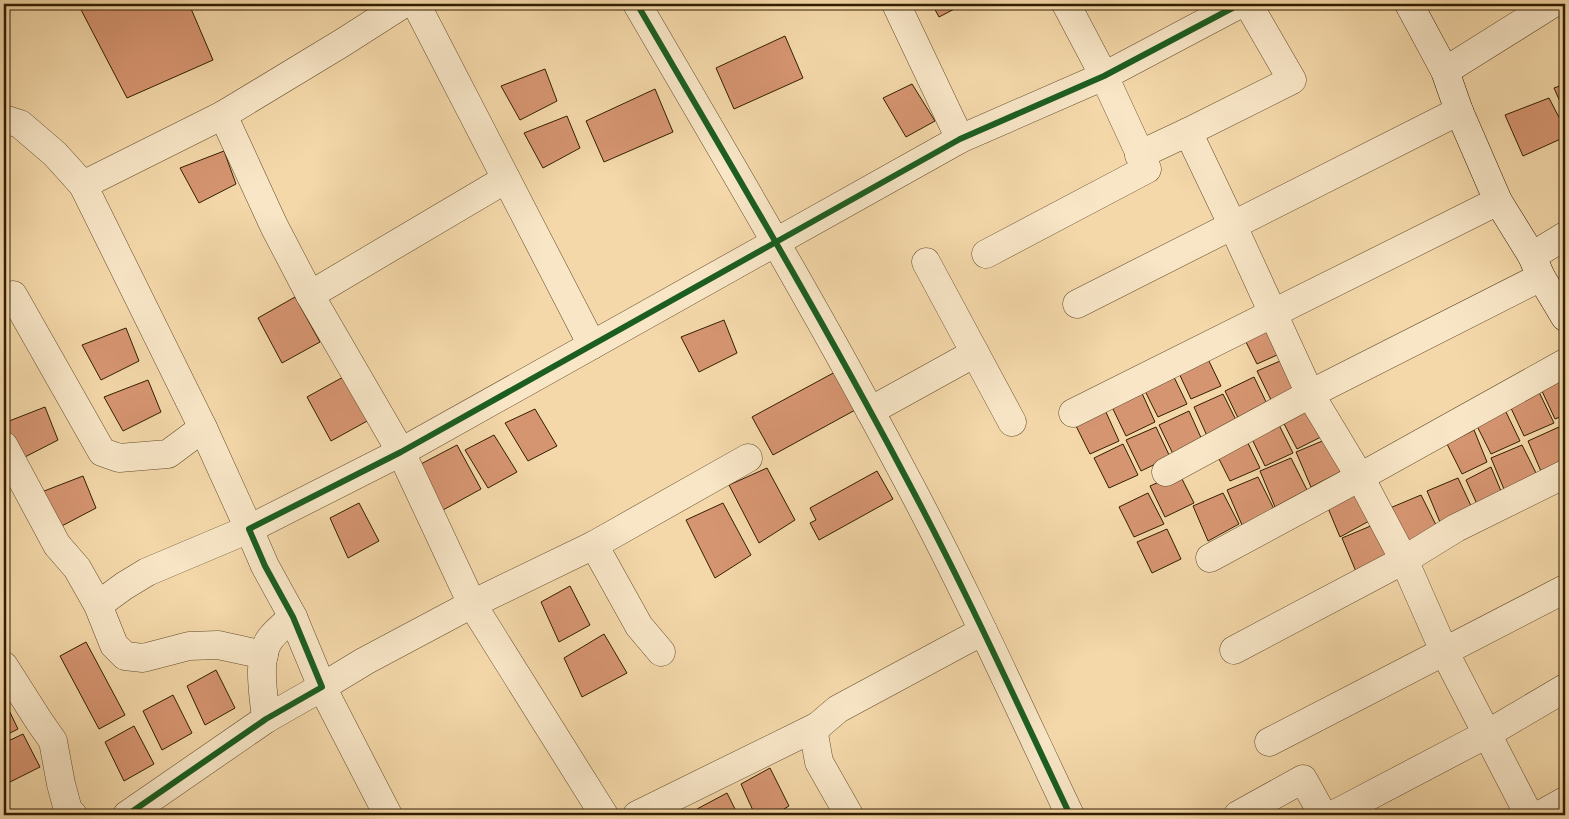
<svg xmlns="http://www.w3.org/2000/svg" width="1569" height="819" font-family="Alegreya,serif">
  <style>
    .building { fill: #d69571; stroke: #321e00 }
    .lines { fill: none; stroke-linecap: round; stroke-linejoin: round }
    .street-casing { stroke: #624c2a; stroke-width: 29 }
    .secondary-casing { stroke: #321e00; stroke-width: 29 }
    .street { stroke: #f8e6c7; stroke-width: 28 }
    .secondary { stroke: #f8e6c7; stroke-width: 28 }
    .cycleway-casing { stroke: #f8e6c7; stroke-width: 9 }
    .cycleway { stroke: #1b5e20; stroke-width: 6 }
  </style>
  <rect width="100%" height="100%" fill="#f4d8a9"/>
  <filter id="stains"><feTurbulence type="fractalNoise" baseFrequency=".004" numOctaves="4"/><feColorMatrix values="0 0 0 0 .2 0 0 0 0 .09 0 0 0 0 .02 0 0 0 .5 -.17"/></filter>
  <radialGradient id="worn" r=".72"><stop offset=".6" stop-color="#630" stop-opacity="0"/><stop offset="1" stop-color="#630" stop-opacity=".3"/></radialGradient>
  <g class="building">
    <polygon points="78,4 189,4 213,60 127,98"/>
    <polygon points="932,4 964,4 939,17"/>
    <polygon points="785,36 803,78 734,109 716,68"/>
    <polygon points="545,69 557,101 520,120 501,86"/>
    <polygon points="912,84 935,121 906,137 883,98"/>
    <polygon points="1565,84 1565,113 1554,88"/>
    <polygon points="655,89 673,132 604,162 586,121"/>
    <polygon points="1549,98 1565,129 1565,137 1523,156 1505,115"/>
    <polygon points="567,116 580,148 543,168 524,133"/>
    <polygon points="224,151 236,184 199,203 180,168"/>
    <polygon points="295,297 320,342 282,363 258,318"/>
    <polygon points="724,320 737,353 699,372 681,337"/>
    <polygon points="1271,320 1286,351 1257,364 1242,334"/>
    <polygon points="126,328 139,361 101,380 82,345"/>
    <polygon points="1206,355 1221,386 1191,399 1177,369"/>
    <polygon points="1287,358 1301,388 1272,402 1257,371"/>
    <polygon points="837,371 857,409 773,455 752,417"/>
    <polygon points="1172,373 1187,404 1158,417 1143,387"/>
    <polygon points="345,376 369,420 331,441 307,397"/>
    <polygon points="1254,377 1269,408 1240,422 1225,391"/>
    <polygon points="1565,377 1565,415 1555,419 1541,389"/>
    <polygon points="148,380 161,412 123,431 104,397"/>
    <polygon points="1141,391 1155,422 1126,436 1111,405"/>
    <polygon points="1539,392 1554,423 1524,436 1510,406"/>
    <polygon points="1223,394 1238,424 1208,438 1194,407"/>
    <polygon points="1312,402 1327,434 1297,449 1281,418"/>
    <polygon points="45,407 58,440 21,459 4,428 4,423"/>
    <polygon points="535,409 557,446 528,461 505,423"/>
    <polygon points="1105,410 1119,441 1090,454 1075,424"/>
    <polygon points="1505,410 1520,441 1491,454 1476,424"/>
    <polygon points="1189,411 1203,442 1174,456 1159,425"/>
    <polygon points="1277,421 1293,453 1265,466 1250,435"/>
    <polygon points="1156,427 1170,457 1141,471 1126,440"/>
    <polygon points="1559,427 1565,440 1565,465 1543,476 1528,441"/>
    <polygon points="1474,430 1487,462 1462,474 1447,444"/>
    <polygon points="494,435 517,472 488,488 465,450"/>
    <polygon points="1245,437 1260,468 1230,481 1215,451"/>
    <polygon points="1327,439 1342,471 1311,487 1296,452"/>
    <polygon points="1123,444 1138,475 1109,488 1094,458"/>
    <polygon points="457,445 481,489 443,510 419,465"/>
    <polygon points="1522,445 1538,477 1506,494 1491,458"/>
    <polygon points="1291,458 1307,490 1275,507 1260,471"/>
    <polygon points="1491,467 1501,491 1477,504 1466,480"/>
    <polygon points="767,468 795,520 759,543 729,485"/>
    <polygon points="877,471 893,499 819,540 810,523 816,520 810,508"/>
    <polygon points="1179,473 1194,503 1165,517 1150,486"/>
    <polygon points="83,476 96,508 58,528 39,493"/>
    <polygon points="1258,477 1274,509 1242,525 1227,490"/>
    <polygon points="1458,478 1473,510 1442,527 1427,491"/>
    <polygon points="1356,488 1371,520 1340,537 1325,501"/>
    <polygon points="1148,493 1164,524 1134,537 1119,507"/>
    <polygon points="1223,493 1239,524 1208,541 1193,506"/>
    <polygon points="1421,495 1437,527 1405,544 1390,508"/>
    <polygon points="359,503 379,541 348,558 330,518"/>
    <polygon points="723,503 751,555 715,578 686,520"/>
    <polygon points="1373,525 1389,557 1357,574 1342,538"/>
    <polygon points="1167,529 1181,559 1152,573 1137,542"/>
    <polygon points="570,586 590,625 559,642 541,602"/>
    <polygon points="604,634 627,673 582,697 564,658"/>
    <polygon points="86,642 125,715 99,729 60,656"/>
    <polygon points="216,670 235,708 205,725 187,686"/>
    <polygon points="173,695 192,733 162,750 143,711"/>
    <polygon points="5,702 18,729 4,736 4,703"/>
    <polygon points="134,726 154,764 124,781 105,742"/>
    <polygon points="23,734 40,767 4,785 4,743"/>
    <polygon points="770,768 789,806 774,815 755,815 741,784"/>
    <polygon points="727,793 738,815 700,815 697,809"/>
  </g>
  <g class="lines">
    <g class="street-casing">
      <g id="street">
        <polyline points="416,4 592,345"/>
        <path d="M637 4C728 160 820 315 904 474 964 586 1016 701 1070 815"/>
        <polyline points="896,4 960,139"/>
        <polyline points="1445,71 1552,4"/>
        <polyline points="223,115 274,226 310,295 401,452 472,604 604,815"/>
        <polyline points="4,119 20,124 55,154 83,185"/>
        <polyline points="1188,132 1292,80 1248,4"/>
        <polyline points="1139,155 1188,132 1233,226 1310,394 1360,477 1404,560 1444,651 1529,815"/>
        <polyline points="986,254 1147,169 1104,76 1066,4"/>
        <polyline points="1532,256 1565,236"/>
        <polyline points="926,262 1012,422"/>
        <polyline points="13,295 102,452 119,458 168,454 203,428"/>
        <polyline points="310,295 506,179"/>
        <polyline points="1077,304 1459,111"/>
        <polyline points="870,411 975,353"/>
        <polyline points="1073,413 1498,201"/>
        <polyline points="4,446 57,545 77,568 98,605 114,645 125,656 143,658 189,646 218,645 264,655"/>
        <polyline points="1166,472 1310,394 1541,277"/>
        <polyline points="594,545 639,626 661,652"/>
        <polyline points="1210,558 1360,477 1565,363"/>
        <polyline points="98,605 124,586 147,572 249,529 203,428 83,185 223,115 342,43 403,4"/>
        <polyline points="1234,650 1404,560 1456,528 1565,474"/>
        <polyline points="4,666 39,721 53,741 61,784 68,810 73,815"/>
        <path d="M266 719C264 697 256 658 270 639 276 631 285 624 293 617"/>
        <polyline points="1269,742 1565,589"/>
        <polyline points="127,815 266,719 322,687 293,617 265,566 249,529 401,452 960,139 1104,76 1240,4"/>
        <polyline points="388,815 322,687 365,661 472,604 594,545 748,458"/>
        <polyline points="637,815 818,726"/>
        <polyline points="849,815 819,762 814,734 818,726 838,709 983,631"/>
        <polyline points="1238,815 1303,779 1323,815"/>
        <polyline points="1333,815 1487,734 1565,688"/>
        <polyline points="1540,815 1565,801"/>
      </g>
    </g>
    <g class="secondary-casing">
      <polyline id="secondary" points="1409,4 1445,71 1459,111 1498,201 1532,256 1541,277 1565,317"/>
    </g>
    <use href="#street" class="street"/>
    <use href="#secondary" class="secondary"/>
    <g class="cycleway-casing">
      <g id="cycleway">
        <path d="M637 4C728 160 820 315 904 474 964 586 1016 701 1070 815"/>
        <polyline points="127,815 266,719 322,687 293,617 265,566 249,529 401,452 960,139 1104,76 1240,4"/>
      </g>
    </g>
    <use href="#cycleway" class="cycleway"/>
  </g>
  <rect width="1569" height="819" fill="none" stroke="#f4d8a9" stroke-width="20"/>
  <rect x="5" y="5" width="1559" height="809" fill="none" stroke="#321e00" stroke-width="2.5"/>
  <rect x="10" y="10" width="1549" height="799" fill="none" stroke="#321e00"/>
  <rect width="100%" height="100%" filter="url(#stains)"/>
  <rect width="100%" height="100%" fill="url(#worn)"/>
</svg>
